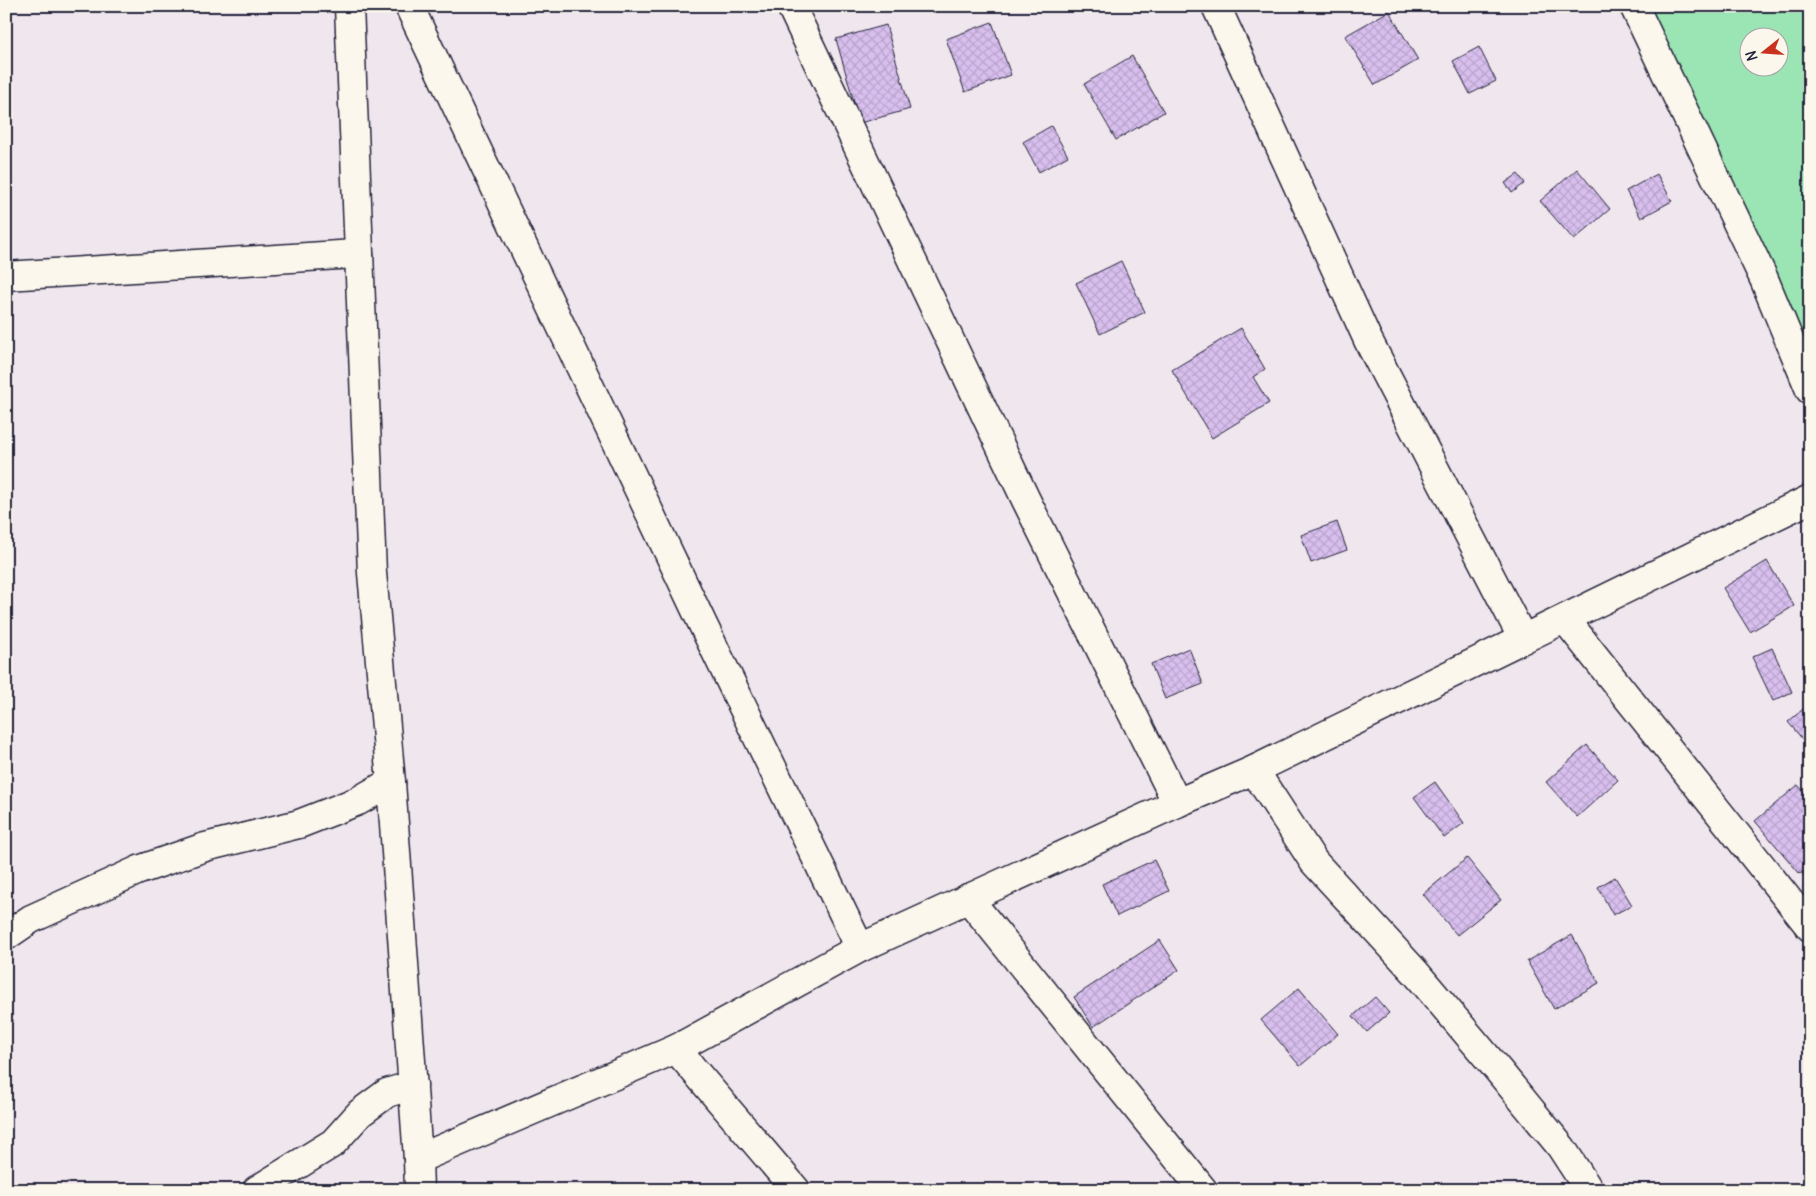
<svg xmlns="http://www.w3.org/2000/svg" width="1816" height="1196" font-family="Delius,sans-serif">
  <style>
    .green { fill: #9be5b4; stroke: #5e8478; fill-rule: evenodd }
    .building { fill: url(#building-cross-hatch); stroke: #22223b }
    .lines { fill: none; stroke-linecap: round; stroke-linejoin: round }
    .street-casing { stroke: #22223b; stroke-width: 31 }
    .secondary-casing { stroke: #22223b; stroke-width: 31 }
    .street { stroke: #fbf7ec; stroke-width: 28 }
    .secondary { stroke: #fbf7ec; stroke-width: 28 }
  </style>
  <defs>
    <pattern id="building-cross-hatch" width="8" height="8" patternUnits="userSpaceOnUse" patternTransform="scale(1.25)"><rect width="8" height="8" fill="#d8bfee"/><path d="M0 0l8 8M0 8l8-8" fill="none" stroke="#b9a4cd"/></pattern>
  </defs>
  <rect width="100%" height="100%" fill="#f0e6ed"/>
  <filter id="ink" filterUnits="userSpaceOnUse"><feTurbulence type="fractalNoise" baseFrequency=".02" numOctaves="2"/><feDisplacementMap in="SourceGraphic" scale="10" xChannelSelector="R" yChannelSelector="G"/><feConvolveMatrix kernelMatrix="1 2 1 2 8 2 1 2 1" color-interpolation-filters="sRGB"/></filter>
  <g filter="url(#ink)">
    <path class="green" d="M1644 6H1810V360ZM1748 38H1778V68H1748Z"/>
    <g class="building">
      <polygon points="1389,11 1418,60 1375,85 1345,36"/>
      <polygon points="992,22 1011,75 965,92 946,39"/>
      <polygon points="886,25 910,109 860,123 836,39"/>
      <polygon points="1479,47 1496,81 1470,94 1453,61"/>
      <polygon points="1132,56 1164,112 1116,140 1084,84"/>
      <polygon points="1051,126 1068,156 1039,172 1023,142"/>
      <polygon points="1577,169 1610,209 1574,240 1540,201"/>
      <polygon points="1518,174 1525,183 1512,193 1505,183"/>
      <polygon points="1657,174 1672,201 1641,218 1626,191"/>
      <polygon points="1121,261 1145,312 1100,334 1076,283"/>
      <polygon points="1241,328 1265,369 1253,377 1269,403 1212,438 1172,370"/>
      <polygon points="1337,522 1347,550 1311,563 1301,535"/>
      <polygon points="1767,561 1794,606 1750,632 1723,588"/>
      <polygon points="1189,648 1203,684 1165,699 1151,664"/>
      <polygon points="1772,648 1792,692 1773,701 1752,657"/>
      <polygon points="1810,703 1810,748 1788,722"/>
      <polygon points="1587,745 1618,780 1577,817 1546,782"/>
      <polygon points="1435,782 1464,823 1444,838 1414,797"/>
      <polygon points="1798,785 1810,799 1810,865 1800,874 1755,821"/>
      <polygon points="1467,858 1501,900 1457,935 1423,894"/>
      <polygon points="1154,860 1169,891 1117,916 1102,884"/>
      <polygon points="1810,868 1810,884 1802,873"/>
      <polygon points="1615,877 1632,905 1613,915 1598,887"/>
      <polygon points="1572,935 1599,983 1554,1009 1527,961"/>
      <polygon points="1160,940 1179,970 1093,1027 1074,997"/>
      <polygon points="1299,988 1338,1034 1300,1066 1261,1020"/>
      <polygon points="1375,997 1389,1013 1367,1032 1353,1016"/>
    </g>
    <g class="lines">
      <g class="street-casing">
        <g id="street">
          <polyline points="409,6 703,625 860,948"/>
          <polyline points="791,6 1026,500 1177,803"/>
          <polyline points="1216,6 1368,340 1523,639"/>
          <polyline points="6,276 355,254 359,256"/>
          <polyline points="1565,619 1810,927"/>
          <polyline points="1254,770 1314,862 1416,973 1498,1070 1561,1147 1589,1190"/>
          <polyline points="968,898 1203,1190"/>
          <polyline points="6,936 31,919 139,870 205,847 299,824 358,801 391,782"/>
          <polyline points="676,1049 796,1190"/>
          <polyline points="418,1159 676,1049 860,948 1177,803 1254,770 1810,499"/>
          <polyline points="257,1190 333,1143 360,1113 387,1093 413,1085"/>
        </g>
      </g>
      <g class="secondary-casing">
        <g id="secondary">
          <polyline points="349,6 372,573 391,782 418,1159 419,1190"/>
          <polyline points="1634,6 1764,279 1810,390"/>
        </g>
      </g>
      <use href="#street" class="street"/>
      <use href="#secondary" class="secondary"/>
    </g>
  </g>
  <rect width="1816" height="1196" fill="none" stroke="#fbf7ec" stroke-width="25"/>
  <rect x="12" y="12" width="1791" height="1171" fill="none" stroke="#22223b" stroke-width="2" filter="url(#ink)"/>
  <g transform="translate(1764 52) rotate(253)"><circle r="24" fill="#fbf7ec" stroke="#a4a2a5"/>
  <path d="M0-4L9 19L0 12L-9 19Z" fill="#c8321e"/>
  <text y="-8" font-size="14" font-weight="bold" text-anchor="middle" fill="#22223b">N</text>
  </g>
</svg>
